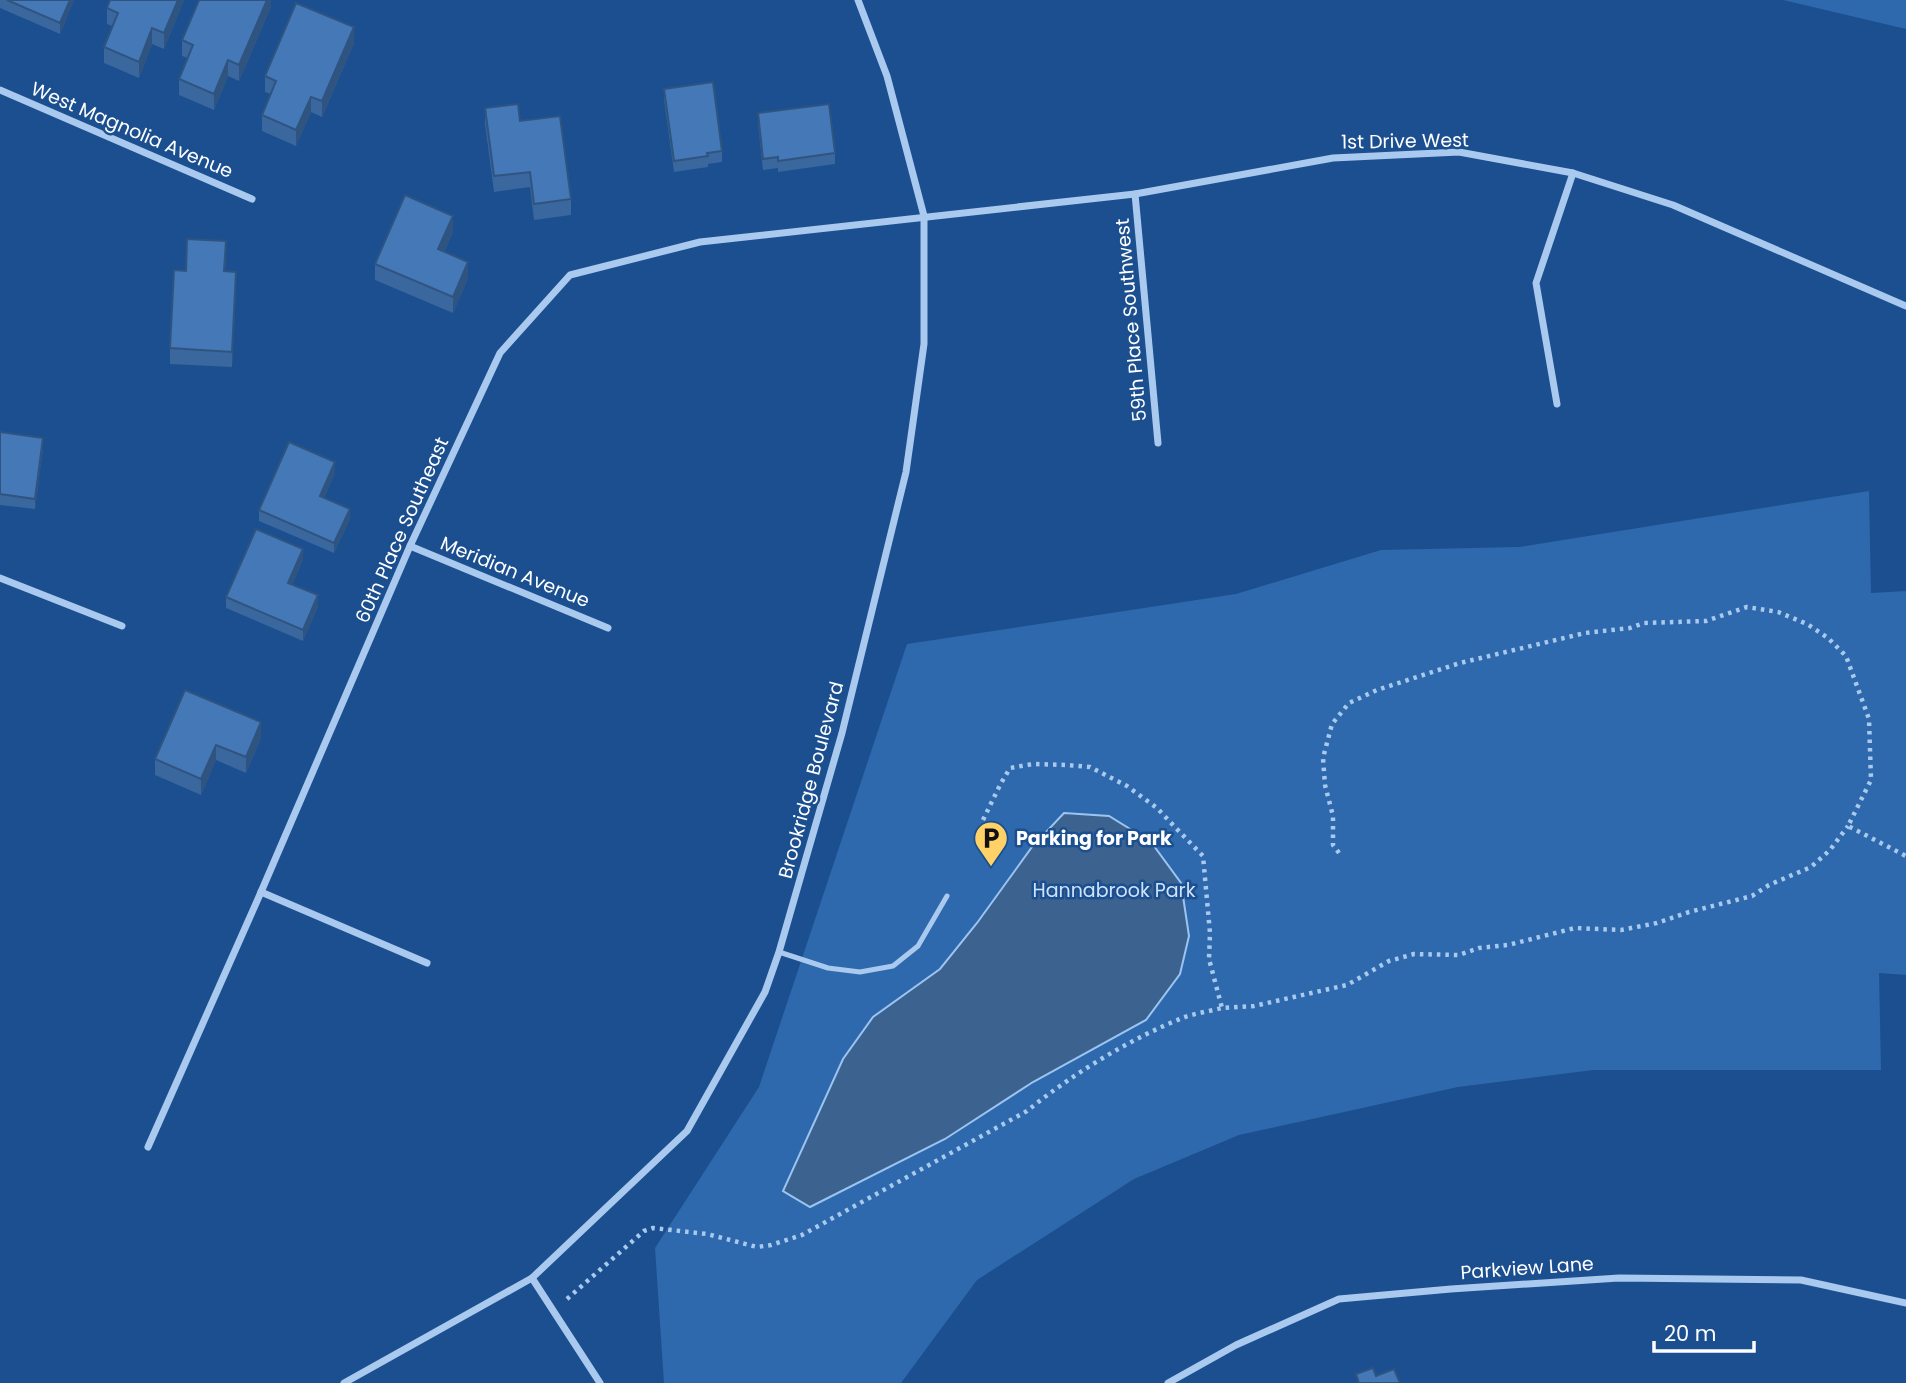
<svg xmlns="http://www.w3.org/2000/svg" width="1906" height="1383" font-family="Poppins,sans-serif">
  <style>
    .green { fill: #2e69ad }
    .water { fill: #3c6290; stroke: #9cc4f0; stroke-width: 2 }
    .lines { fill: none; stroke-linecap: round; stroke-linejoin: round }
    .path { stroke: #a9c9ee; stroke-width: 4.5; stroke-dasharray: 3.5 5; stroke-linecap: butt }
    .lane { stroke: #a9c9ee; stroke-width: 5 }
    .street { stroke: #a9c9ee; stroke-width: 7 }
    .wall { fill: #3a679d }
    .shaded-wall { fill: #305480 }
    .building { fill: #4478b7; stroke: #305480; stroke-width: 2 }
    .labels { text-anchor: middle; dominant-baseline: central; stroke-width: 5; stroke-linejoin: round; paint-order: stroke }
    .street-label { font-size: 19px; fill: #fff; stroke: #1b4f8f }
    .poi-label { font-size: 19px; font-weight: bold; fill: #fff; stroke: #1b4f8f; text-anchor: start }
    .park-label { font-size: 19px; fill: #cfe3fa; stroke: #1b4f8f }
  </style>
  <rect width="100%" height="100%" fill="#1b4f8f"/>
  <g class="green">
    <polygon points="1783,0 1906,0 1906,29"/>
    <polygon points="1869,491 1871,593 1906,591 1906,975 1879,973 1881,1070 1593,1070 1458,1087 1239,1135 1134,1179 977,1280 901,1383 664,1383 655,1248 759,1087 907,644 1236,594 1381,550 1519,547"/>
  </g>
  <polygon class="water" points="1064,813 1109,816 1151,842 1181,883 1189,936 1180,974 1146,1020 1033,1082 945,1139 810,1207 783,1191 843,1059 873,1017 940,969 977,923 1032,847"/>
  <g class="lines">
    <g class="path">
      <polyline points="983,820 1000,785 1010,768 1033,764 1066,765 1090,767 1127,786 1157,808 1173,825 1203,856 1210,933 1209,959 1222,1008 1254,1006 1347,985 1389,961 1414,954 1459,955 1479,948 1508,945 1575,928 1621,930 1657,923 1689,912 1752,896 1769,885 1811,867 1830,850 1848,826"/>
      <polyline points="1339,853 1333,845 1333,816 1325,785 1323,758 1332,724 1349,703 1377,690 1460,663 1585,633 1630,628 1644,623 1706,621 1747,607 1778,612 1807,624 1828,638 1846,656 1869,719 1871,780 1848,826 1906,856"/>
      <path d="M567 1299 644 1231 653 1228 707 1234 757 1247 771 1245 802 1235 1027 1111C1071 1075 1131 1038 1185 1017 1197 1013 1210 1011 1222 1008"/>
    </g>
    <polyline class="lane" points="779,952 828,968 860,972 893,966 918,946 947,896"/>
    <g class="street">
      <polyline points="0,90 252,199"/>
      <polyline points="1135,194 1158,443"/>
      <polyline points="1557,404 1536,283 1573,173"/>
      <polyline points="410,546 608,628"/>
      <polyline points="0,578 122,626"/>
      <polyline points="261,892 427,963"/>
      <polyline points="148,1147 261,892 410,546 500,353 570,275 700,242 1135,194 1333,158 1459,152 1573,173 1673,205 1906,306"/>
      <polyline points="532,1278 600,1383"/>
      <polyline points="344,1383 532,1278 687,1131 765,992 779,952 842,733 906,472 924,344 924,216 887,76 858,0"/>
      <polyline points="1168,1383 1236,1345 1339,1299 1451,1289 1619,1278 1801,1280 1906,1303"/>
    </g>
  </g>
  <g class="wall">
    <polygon points="0,0 74,0 60,34 0,8"/>
    <polygon points="110,0 184,0 164,49 152,44 139,78 104,63 104,47 112,26 107,24 107,8"/>
    <polygon points="271,0 271,7 239,81 228,76 214,110 179,95 179,79 188,58 182,56 182,40"/>
    <polygon points="354,43 322,117 311,112 296,146 262,131 262,115 271,94 265,92 265,76"/>
    <polygon points="664,89 722,151 722,162 708,164 708,167 674,172 664,100"/>
    <polygon points="485,108 520,121 571,199 571,215 534,220 530,187 494,192 485,124"/>
    <polygon points="758,113 835,153 835,164 778,172 778,168 763,170 758,124"/>
    <polygon points="453,232 444,252 468,278 453,313 375,280 375,264"/>
    <polygon points="226,257 225,271 236,288 232,367 170,364 170,348 186,271"/>
    <polygon points="0,432 43,448 35,509 0,505"/>
    <polygon points="335,473 324,498 350,519 334,553 259,521 259,510"/>
    <polygon points="303,560 292,585 318,606 303,641 226,608 226,597"/>
    <polygon points="185,690 261,738 246,773 216,760 201,795 155,775 155,759"/>
  </g>
  <g class="shaded-wall">
    <polygon points="70,0 74,0 60,34 60,23"/>
    <polygon points="178,0 184,0 164,49 164,33"/>
    <polygon points="267,0 271,0 271,7 239,81 239,65"/>
    <polygon points="354,27 354,43 322,117 322,101"/>
    <polygon points="152,28 152,44 139,78 139,62"/>
    <polygon points="228,60 228,76 214,110 214,94"/>
    <polygon points="311,97 311,112 296,146 296,130"/>
    <polygon points="453,216 453,232 438,265 438,249"/>
    <polygon points="468,262 468,278 453,313 453,297"/>
    <polygon points="236,272 236,288 232,367 232,352"/>
    <polygon points="43,438 43,448 35,509 35,499"/>
    <polygon points="335,462 335,473 320,507 320,496"/>
    <polygon points="350,509 350,519 334,553 334,543"/>
    <polygon points="303,549 303,560 288,594 288,583"/>
    <polygon points="318,595 318,606 303,641 303,630"/>
    <polygon points="261,722 261,738 246,773 246,757"/>
    <polygon points="216,745 216,760 201,795 201,779"/>
  </g>
  <g class="building">
    <polygon points="7,0 70,0 60,23"/>
    <polygon points="110,0 178,0 164,33 152,28 139,62 104,47 118,13 107,8"/>
    <polygon points="199,0 267,0 239,65 228,60 214,94 179,79 193,45 182,40"/>
    <polygon points="296,3 354,27 322,101 311,97 296,130 262,115 276,81 265,76"/>
    <polygon points="713,82 722,151 707,153 708,156 674,161 664,89"/>
    <polygon points="518,104 520,121 560,116 571,199 534,204 530,172 494,176 485,108"/>
    <polygon points="829,104 835,153 778,161 778,157 763,159 758,113"/>
    <polygon points="405,195 453,216 438,249 468,262 453,297 375,264"/>
    <polygon points="187,239 226,241 224,271 236,272 232,352 170,348 174,270 186,271"/>
    <polygon points="0,432 43,438 35,499 0,494"/>
    <polygon points="289,442 335,462 320,496 350,509 334,543 259,510"/>
    <polygon points="256,529 303,549 288,583 318,595 303,630 226,597"/>
    <polygon points="185,690 261,722 246,757 216,745 201,779 155,759"/>
    <polygon points="1373,1368 1376,1376 1394,1369 1400,1383 1359,1383 1356,1374"/>
  </g>
  <defs>
    <g id="parking-pin" transform="scale(1.75)"><path d="M0 17L-7.5 6A9.5 9.5 0 1 1 7.5 6Z" fill="#ffd166" stroke="#1b4f8f"/><path d="M-3.5-5.5H1a3.5 3.5 0 0 1 0 7H-1V5.5H-3.5ZM-1-3.4V-.6H.8a1.4 1.4 0 0 0 0-2.8Z" fill="#111"/></g>
  </defs>
  <g fill-rule="evenodd">
    <use href="#parking-pin" x="991" y="838"/>
  </g>
  <g class="labels">
    <g class="street-label">
      <text transform="translate(132 130) rotate(23)">West Magnolia Avenue</text>
      <text transform="translate(1405 141) rotate(-1)">1st Drive West</text>
      <text transform="translate(1131 320) rotate(-95)">59th Place Southwest</text>
      <text transform="translate(402 530) rotate(-66)">60th Place Southeast</text>
      <text transform="translate(515 572) rotate(22)">Meridian Avenue</text>
      <text transform="translate(811 780) rotate(-75)">Brookridge Boulevard</text>
      <text transform="translate(1527 1268) rotate(-4)">Parkview Lane</text>
    </g>
    <g class="poi-label">
      <text x="1016" y="838">Parking for Park</text>
    </g>
    <g class="park-label">
      <text x="1114" y="890">Hannabrook Park</text>
    </g>
  </g>
  <path d="M1654 1341v10h100v-10" fill="none" stroke="#ffffff" stroke-width="3.5"/>
  <text x="1664" y="1341" font-size="21" fill="#ffffff" stroke="#1b4f8f" stroke-width="5" paint-order="stroke">20 m</text>
</svg>
